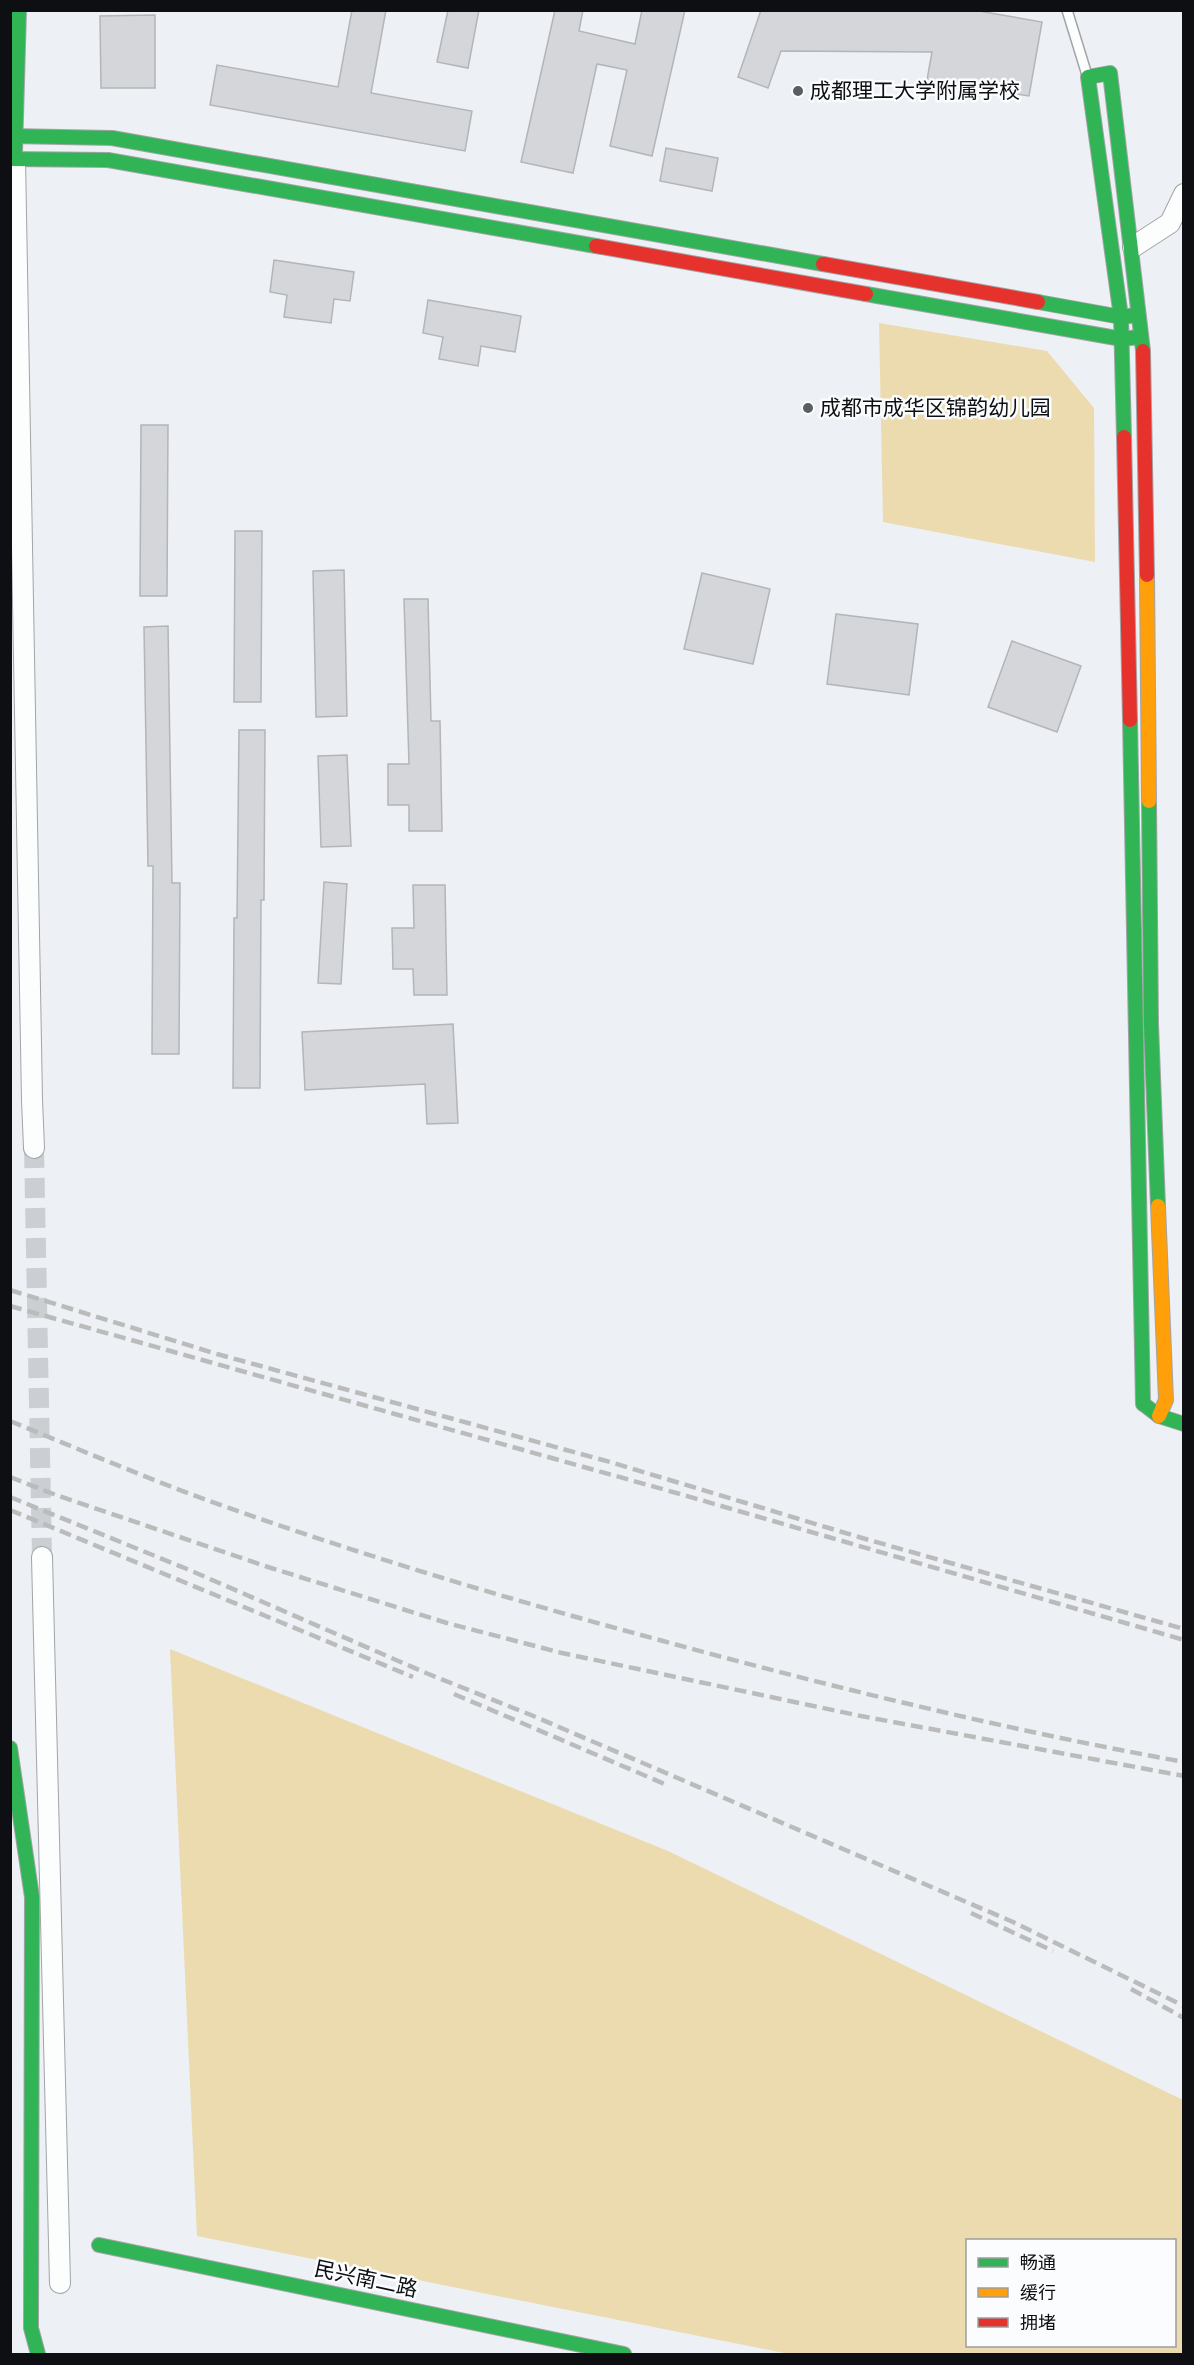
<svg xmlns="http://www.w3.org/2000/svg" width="1194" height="2365" font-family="'Nunito Sans','Noto Sans SC',sans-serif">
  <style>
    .green { fill: #ecdbaf; fill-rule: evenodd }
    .building { fill: #d4d6da; stroke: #b3b5b8; stroke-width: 1.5 }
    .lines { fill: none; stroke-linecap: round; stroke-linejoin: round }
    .street-tunnel { stroke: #cbced2; stroke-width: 20; stroke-dasharray: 20 10; stroke-linecap: butt }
    .lane-casing { stroke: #a2a4a7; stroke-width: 12 }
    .street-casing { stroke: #a2a4a7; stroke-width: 22 }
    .fast-casing { stroke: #a2a4a7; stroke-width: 16 }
    .slow-casing { stroke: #a2a4a7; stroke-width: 16 }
    .jam-casing { stroke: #a2a4a7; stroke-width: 16 }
    .lane { stroke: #fcfdfd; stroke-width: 9 }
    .street { stroke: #fcfdfd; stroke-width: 20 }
    .fast { stroke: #30b455; stroke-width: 14 }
    .slow { stroke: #ff9f0a; stroke-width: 14 }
    .jam { stroke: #e5322d; stroke-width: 14 }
    .rail { stroke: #bbbbbc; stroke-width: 4.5; stroke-dasharray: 12 6; stroke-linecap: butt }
    .poi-dot { fill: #5b5e61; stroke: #fbfcfe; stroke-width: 2 }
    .labels { text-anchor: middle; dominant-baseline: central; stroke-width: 5; stroke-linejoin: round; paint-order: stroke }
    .poi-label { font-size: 21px; fill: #0d0f12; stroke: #fbfcfe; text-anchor: start }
    .street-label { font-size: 21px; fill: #0d0f12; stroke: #fbfcfe }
  </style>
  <rect width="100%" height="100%" fill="#edf0f4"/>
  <g class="green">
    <polygon points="879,323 1047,351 1094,408 1095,562 883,522"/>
    <path d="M170 1649 668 1851 1183 2100V2354H789L197 2236ZM968 2240H1174V2346H968Z"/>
  </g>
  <g class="building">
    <polygon points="352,10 386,10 371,93 472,111 465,151 210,105 217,65 338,87"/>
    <polygon points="448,10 479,10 468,68 437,62"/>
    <polygon points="555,10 583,10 579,31 635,44 642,10 685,10 652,156 610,146 627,70 597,64 573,173 521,162"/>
    <polygon points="761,10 973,10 1042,22 1029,96 927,80 932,52 781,51 768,88 738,77"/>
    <polygon points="155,15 155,88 101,88 100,16"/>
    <polygon points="666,148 718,158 712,191 660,181"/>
    <polygon points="274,260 354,272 350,301 334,299 331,323 284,317 287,295 270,292"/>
    <polygon points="428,300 521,316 515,352 481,346 478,366 439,359 443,337 423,333"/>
    <polygon points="141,425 168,425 167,596 140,596"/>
    <polygon points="235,531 262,531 261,702 234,702"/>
    <polygon points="344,570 347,716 316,717 313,571"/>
    <polygon points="702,573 770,589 753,664 684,649"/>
    <polygon points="404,599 428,599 431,721 440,721 442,831 409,831 409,805 388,805 388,764 409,764"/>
    <polygon points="836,614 918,624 909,695 827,684"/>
    <polygon points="168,626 172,883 180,883 179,1054 152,1054 153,866 148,866 144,627"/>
    <polygon points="1012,641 1081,666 1057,732 988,707"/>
    <polygon points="239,730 265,730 264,900 261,900 260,1088 233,1088 234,918 237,918"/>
    <polygon points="347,755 351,846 321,847 318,756"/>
    <polygon points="324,882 347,884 341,984 318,983"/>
    <polygon points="413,885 445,885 447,995 414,995 413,969 393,969 392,928 414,928"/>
    <polygon points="453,1024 458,1123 427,1124 425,1084 305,1090 302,1032"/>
  </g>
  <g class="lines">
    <polyline class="street-tunnel" points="34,1148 42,1557"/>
    <g class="lane-casing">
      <polyline id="lane" points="1067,10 1087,75"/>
    </g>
    <g class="street-casing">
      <g id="street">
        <polyline points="15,159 32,1100 34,1148"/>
        <polyline points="1133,247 1170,223 1184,194"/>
        <polyline points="42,1557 60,2283"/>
      </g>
    </g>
    <g class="fast-casing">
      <g id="fast">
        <polyline points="10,136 112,138 823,264"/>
        <polyline points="15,152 19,10"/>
        <polyline points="10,159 108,160 596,246"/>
        <polyline points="866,294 1122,339 1139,337"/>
        <polyline points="1038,302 1121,317 1137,315"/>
        <polyline points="1124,437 1121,317 1088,77 1110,73 1143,351"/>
        <polyline points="1130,720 1143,1404"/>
        <polyline points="1149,801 1151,1024 1158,1206"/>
        <polyline points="1146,1406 1159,1416 1184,1424"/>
        <polyline points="10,1748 32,1897 31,2328 38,2354"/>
        <polyline points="99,2245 624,2354"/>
      </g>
    </g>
    <g class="slow-casing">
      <g id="slow">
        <polyline points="1147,575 1149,801"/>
        <polyline points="1158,1206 1166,1400 1159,1416"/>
      </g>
    </g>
    <g class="jam-casing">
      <g id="jam">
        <polyline points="596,246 866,294"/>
        <polyline points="823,264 1038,302"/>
        <polyline points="1143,351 1147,575"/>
        <polyline points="1124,437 1130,720"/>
      </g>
    </g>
    <use href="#lane" class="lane"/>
    <use href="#street" class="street"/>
    <use href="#fast" class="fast"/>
    <use href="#slow" class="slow"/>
    <use href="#jam" class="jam"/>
    <g class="rail">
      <polyline points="10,1290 217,1354 610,1462 862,1538 1184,1629"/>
      <polyline points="10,1306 680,1494 1184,1640"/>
      <path d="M10 1421C71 1446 132 1472 193 1495 347 1551 504 1598 663 1641 835 1688 1008 1730 1184 1762"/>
      <polyline points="10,1477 56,1495 268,1567 447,1623 562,1653 861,1716 1184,1776"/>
      <polyline points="10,1497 187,1569 426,1673 531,1715 1013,1922 1184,2006"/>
      <polyline points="10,1510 413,1677"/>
      <polyline points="454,1694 667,1785"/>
      <polyline points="971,1913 1053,1951"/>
      <polyline points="1131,1989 1184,2018"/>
    </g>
  </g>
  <g class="poi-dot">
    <circle cx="798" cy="91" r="6"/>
    <circle cx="808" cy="408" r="6"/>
  </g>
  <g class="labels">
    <g class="poi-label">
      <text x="810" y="91">成都理工大学附属学校</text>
      <text x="820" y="408">成都市成华区锦韵幼儿园</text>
    </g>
    <g class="street-label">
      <text transform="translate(366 2279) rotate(12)">民兴南二路</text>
    </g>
  </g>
  <rect width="1194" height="2365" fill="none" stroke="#0d0f12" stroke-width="24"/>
  <rect x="966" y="2239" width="210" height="108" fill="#fbfcfe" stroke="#9c9da0" stroke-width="1.5"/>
  <rect x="978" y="2258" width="30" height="9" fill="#30b455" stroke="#9c9da0" stroke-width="1.5"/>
  <text x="1020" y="2269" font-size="18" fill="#0d0f12">畅通</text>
  <rect x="978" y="2288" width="30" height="9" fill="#ff9f0a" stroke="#9c9da0" stroke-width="1.5"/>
  <text x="1020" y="2299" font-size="18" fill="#0d0f12">缓行</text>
  <rect x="978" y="2318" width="30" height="9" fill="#e5322d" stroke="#9c9da0" stroke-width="1.5"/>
  <text x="1020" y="2329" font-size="18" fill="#0d0f12">拥堵</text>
</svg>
